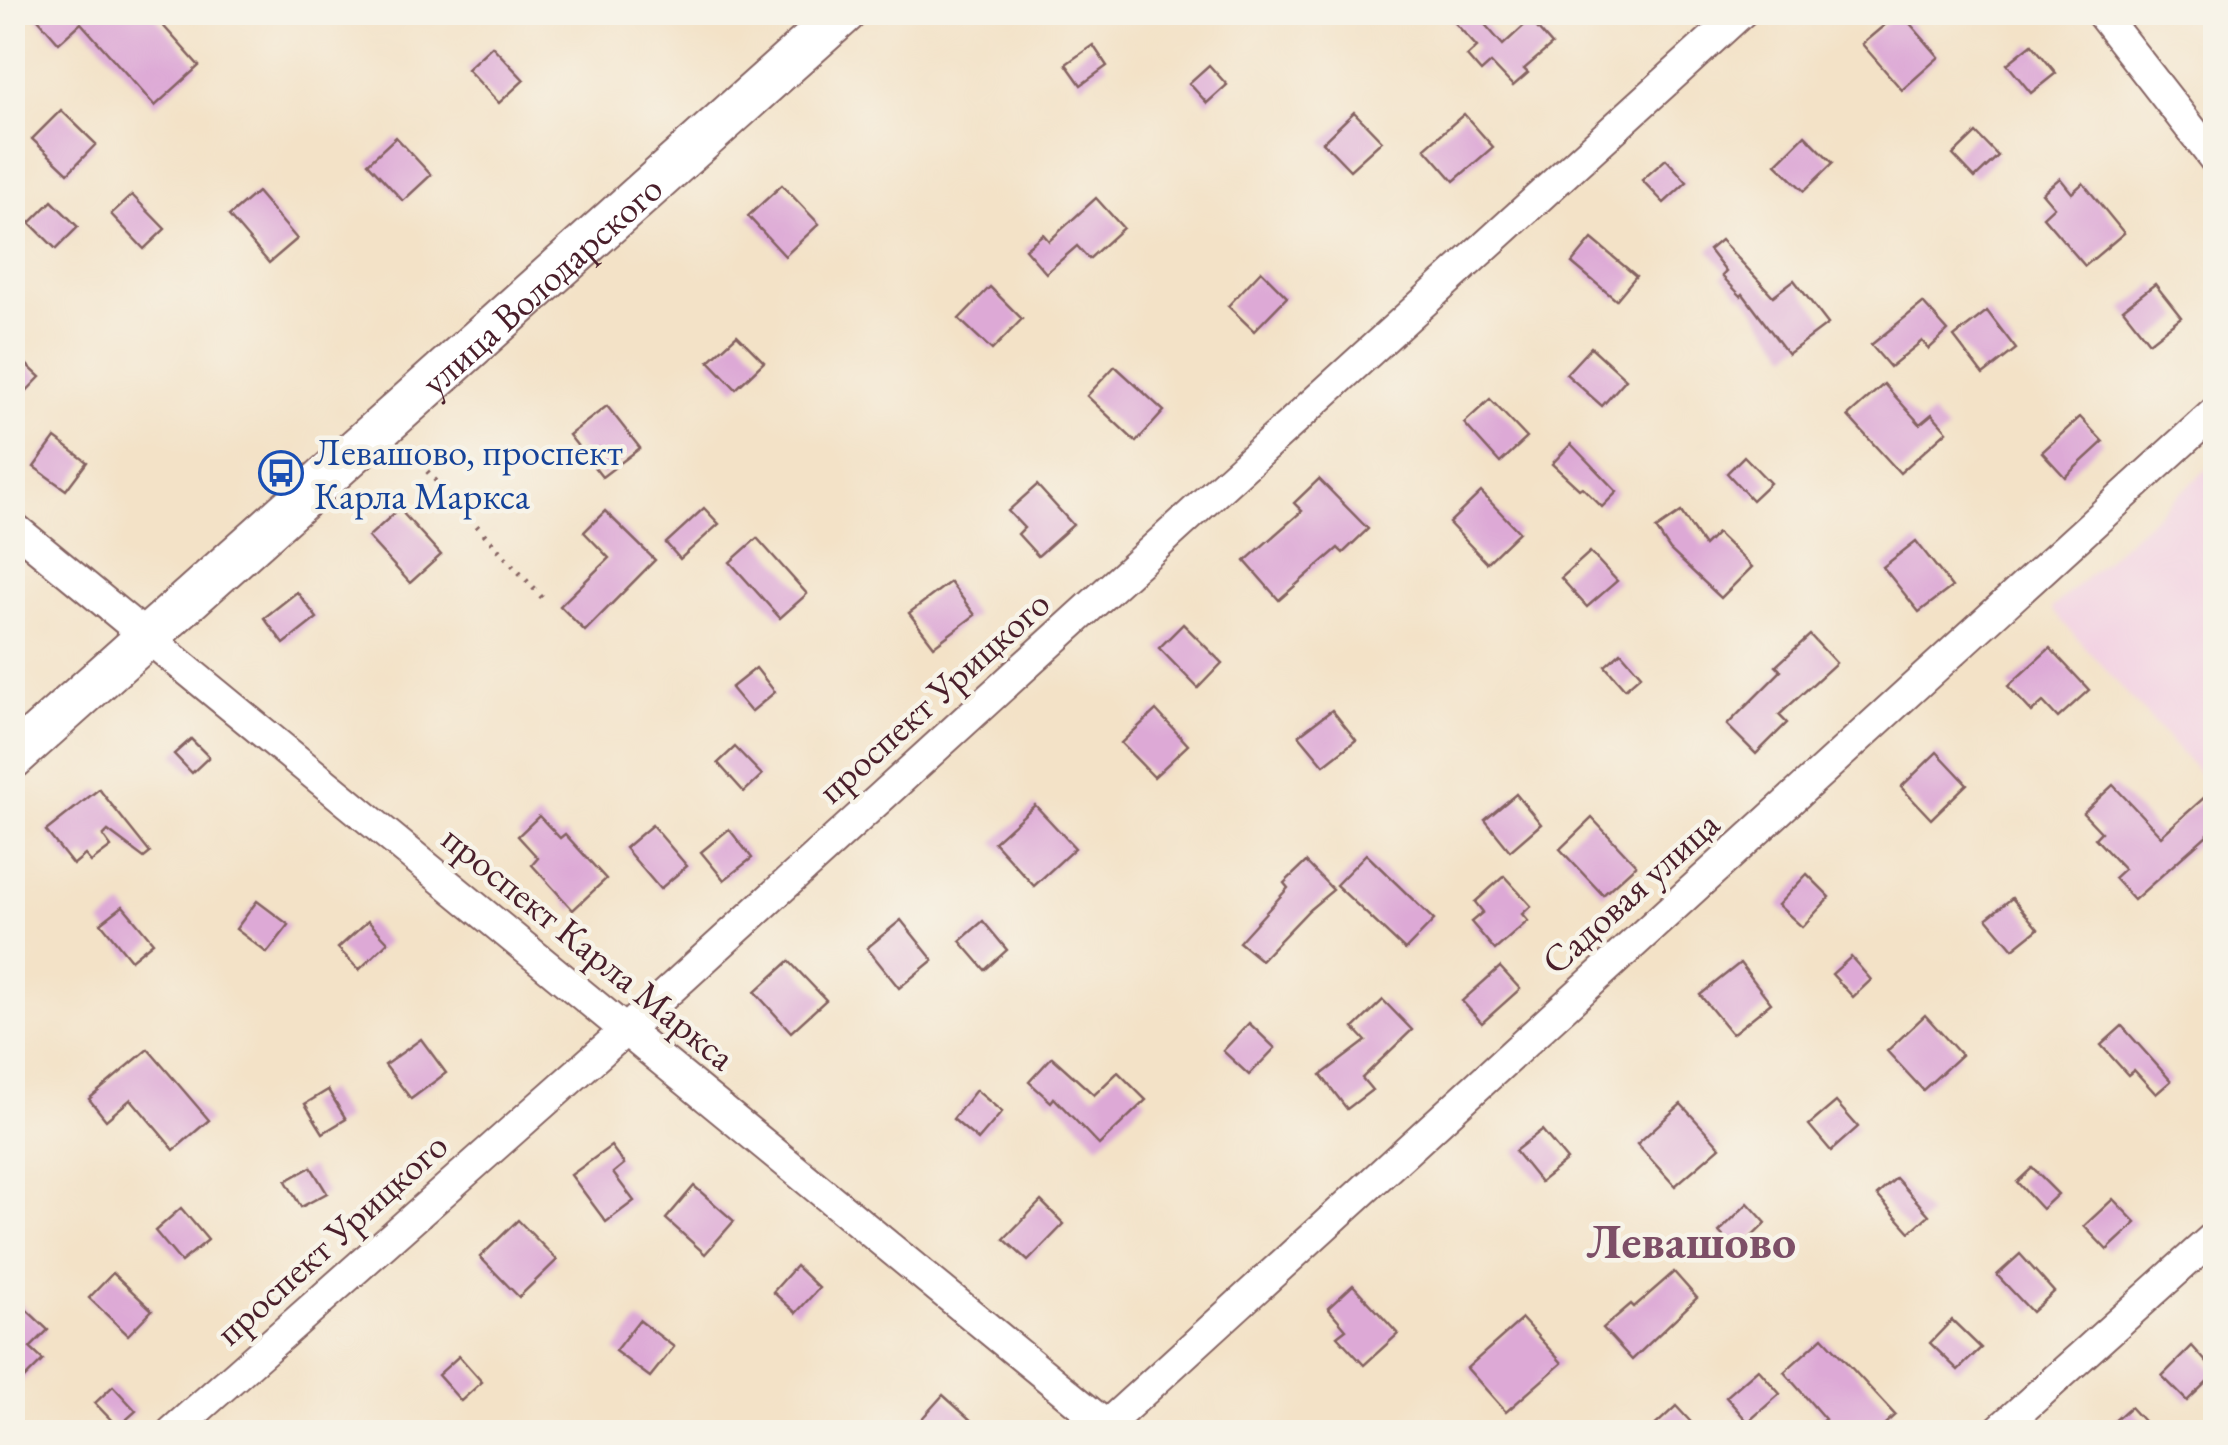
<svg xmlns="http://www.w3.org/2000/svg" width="2228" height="1445" font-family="'EB Garamond',serif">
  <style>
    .built { fill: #f2cfe2 }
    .building { fill: #dda9d6 }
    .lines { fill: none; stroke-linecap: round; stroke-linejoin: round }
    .street-casing { stroke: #856362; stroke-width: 34 }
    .secondary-casing { stroke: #856362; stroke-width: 46 }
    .path { stroke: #856362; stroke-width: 5; stroke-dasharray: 2.5 8; stroke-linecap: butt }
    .street { stroke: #fff; stroke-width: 30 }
    .secondary { stroke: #fff; stroke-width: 42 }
    .labels { text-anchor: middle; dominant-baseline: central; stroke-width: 9; stroke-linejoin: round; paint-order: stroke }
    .street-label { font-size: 38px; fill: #4a1f2b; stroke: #f7f3e8 }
    .transit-label { font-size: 38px; fill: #164399; stroke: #f7f3e8; text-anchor: start }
    .district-label { font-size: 48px; font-weight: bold; fill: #7d4f67; stroke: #f7f3e8 }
  </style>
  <rect width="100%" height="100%" fill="#f7f3e8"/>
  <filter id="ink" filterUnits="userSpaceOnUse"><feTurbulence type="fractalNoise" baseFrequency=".01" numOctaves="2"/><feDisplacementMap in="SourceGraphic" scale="20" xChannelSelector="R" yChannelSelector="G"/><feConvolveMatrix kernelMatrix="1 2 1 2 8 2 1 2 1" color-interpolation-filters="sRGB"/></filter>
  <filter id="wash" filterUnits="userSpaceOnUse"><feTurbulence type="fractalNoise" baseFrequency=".0048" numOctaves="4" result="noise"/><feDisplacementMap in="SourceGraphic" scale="40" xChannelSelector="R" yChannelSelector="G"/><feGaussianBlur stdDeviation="2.25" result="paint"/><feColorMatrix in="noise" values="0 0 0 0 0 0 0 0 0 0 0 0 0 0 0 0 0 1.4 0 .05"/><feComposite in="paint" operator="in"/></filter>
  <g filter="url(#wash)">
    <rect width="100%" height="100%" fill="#f3e2c7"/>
    <polygon class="built" points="2215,462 2215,791 2051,609"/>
    <g id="blocks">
      <g class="building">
        <polygon points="32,12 151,12 199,66 155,106 81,23 59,43"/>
        <polygon points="1445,12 1474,12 1503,45 1530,20 1552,45 1524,69 1528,73 1513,86 1491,63 1481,72 1467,56 1477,47"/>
        <polygon points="1900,12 1939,57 1902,90 1862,44"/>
        <polygon points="2032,44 2056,73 2031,93 2007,64"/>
        <polygon points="1093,45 1107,66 1081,85 1066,64"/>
        <polygon points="492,46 524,80 499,103 467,69"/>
        <polygon points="1209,65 1227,85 1207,103 1189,83"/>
        <polygon points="61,110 96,144 68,173 32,139"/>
        <polygon points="1354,112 1382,141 1350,170 1323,142"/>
        <polygon points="1464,114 1493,147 1454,181 1425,148"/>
        <polygon points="1976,133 1998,156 1975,178 1953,155"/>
        <polygon points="1805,135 1833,163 1804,191 1776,164"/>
        <polygon points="396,137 431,175 403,201 368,163"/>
        <polygon points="1666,159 1687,182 1664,203 1642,180"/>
        <polygon points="2060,178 2072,193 2083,183 2124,233 2085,266 2043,217 2054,207 2042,193"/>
        <polygon points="782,185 819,224 785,256 748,216"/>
        <polygon points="257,192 297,239 269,263 229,216"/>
        <polygon points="132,195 165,229 144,249 111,214"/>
        <polygon points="1096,198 1123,228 1089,259 1077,246 1046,273 1025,249 1043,234 1049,241"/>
        <polygon points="52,201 78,227 56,249 30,223"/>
        <polygon points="1592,239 1636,276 1616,300 1572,263"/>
        <polygon points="1721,240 1773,296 1794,280 1828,324 1788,354 1743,294 1741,296 1722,276 1726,272 1709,250"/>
        <polygon points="1261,271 1287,297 1254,331 1228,306"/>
        <polygon points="2155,284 2181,317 2149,342 2123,309"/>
        <polygon points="990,287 1022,319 992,350 959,319"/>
        <polygon points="1923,303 1948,331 1929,349 1922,341 1890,367 1871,345"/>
        <polygon points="1987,311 2016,349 1983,375 1954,337"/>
        <polygon points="737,335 764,362 736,389 709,361"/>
        <polygon points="1591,347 1626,379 1602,406 1566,374"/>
        <polygon points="12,351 40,377 12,406"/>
        <polygon points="1115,366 1164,411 1136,442 1087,396"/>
        <polygon points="1884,384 1920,424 1932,414 1947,431 1900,473 1848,416"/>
        <polygon points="1490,399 1527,438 1500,463 1464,423"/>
        <polygon points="607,406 640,448 602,477 569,435"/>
        <polygon points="2080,417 2103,442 2065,477 2042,452"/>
        <polygon points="55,438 87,462 66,490 34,467"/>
        <polygon points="1571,444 1617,492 1602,507 1582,487 1579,489 1552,464"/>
        <polygon points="1744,456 1770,483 1752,500 1727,473"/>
        <polygon points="1319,479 1368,529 1343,553 1338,548 1279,600 1245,561 1302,511 1294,503"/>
        <polygon points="1037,485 1073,525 1038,556 1018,534 1024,528 1008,511"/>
        <polygon points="1481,492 1519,532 1487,563 1449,523"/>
        <polygon points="704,508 719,524 680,559 666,543"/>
        <polygon points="399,509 441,555 410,583 368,537"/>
        <polygon points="605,511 655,560 585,631 560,606 609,558 584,532"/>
        <polygon points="1681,512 1704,546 1717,533 1752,567 1721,598 1670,550 1656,529"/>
        <polygon points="757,538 807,594 780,618 730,562"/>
        <polygon points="1916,541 1952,587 1919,612 1883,567"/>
        <polygon points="1590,552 1617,581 1587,607 1561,578"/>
        <polygon points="950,582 975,615 934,646 909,613"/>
        <polygon points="297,592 317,618 284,644 264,618"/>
        <polygon points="1183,624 1222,663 1198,688 1159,648"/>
        <polygon points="1810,635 1836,663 1779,715 1787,723 1756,754 1727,725 1781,671 1776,666"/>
        <polygon points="2050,648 2089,690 2058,718 2043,702 2032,712 2008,686"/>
        <polygon points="1621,652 1641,675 1625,689 1605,666"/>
        <polygon points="756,668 775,692 751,712 731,688"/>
        <polygon points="1156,710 1188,745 1154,777 1121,743"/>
        <polygon points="1332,710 1356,740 1324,765 1299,735"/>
        <polygon points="191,739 209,757 192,773 174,754"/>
        <polygon points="735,747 762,775 744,792 718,763"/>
        <polygon points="1937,752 1967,784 1931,819 1901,787"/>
        <polygon points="2113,785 2161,836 2216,787 2216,827 2134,900 2114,878 2124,869 2095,838 2101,832 2083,813"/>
        <polygon points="99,789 150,853 144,858 108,831 103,836 111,847 91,862 85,855 73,865 46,831"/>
        <polygon points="1516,794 1541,824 1510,851 1485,820"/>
        <polygon points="1035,805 1075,848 1034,886 994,842"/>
        <polygon points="539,816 560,838 565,834 606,879 573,910 532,865 538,858 518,836"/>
        <polygon points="1592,818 1636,865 1603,895 1560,849"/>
        <polygon points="652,825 687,866 660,889 625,848"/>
        <polygon points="729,829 752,858 724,880 701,852"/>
        <polygon points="1366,854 1434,920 1405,950 1336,885"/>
        <polygon points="1306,862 1333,890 1309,910 1261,960 1239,942 1288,888 1284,883"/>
        <polygon points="1807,874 1830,897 1802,927 1778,905"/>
        <polygon points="1504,876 1531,906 1522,914 1528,921 1495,950 1471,922 1483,912 1475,902"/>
        <polygon points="2012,898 2038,929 2013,949 1987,918"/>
        <polygon points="257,901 289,925 267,953 236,929"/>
        <polygon points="123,906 153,942 131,960 101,923"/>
        <polygon points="901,920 933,960 899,988 867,948"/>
        <polygon points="368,921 388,942 359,970 338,948"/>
        <polygon points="983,921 1007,950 985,970 960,941"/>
        <polygon points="1851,957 1871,980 1853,997 1832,974"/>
        <polygon points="789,961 826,1000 791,1032 755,992"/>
        <polygon points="1740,963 1771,1003 1732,1034 1700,995"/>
        <polygon points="1500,967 1520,989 1482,1023 1462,1001"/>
        <polygon points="1383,1000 1412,1030 1362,1078 1372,1090 1347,1109 1321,1075 1366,1041 1354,1028"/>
        <polygon points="1925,1015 1961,1055 1923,1090 1887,1051"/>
        <polygon points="1249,1023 1275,1048 1249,1075 1223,1051"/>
        <polygon points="2122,1026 2171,1081 2156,1094 2134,1070 2128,1075 2101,1045"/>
        <polygon points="421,1039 446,1073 411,1099 385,1065"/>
        <polygon points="148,1049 209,1120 174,1150 131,1099 106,1120 89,1099"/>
        <polygon points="1052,1057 1094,1095 1118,1072 1146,1100 1099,1145 1054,1098 1051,1102 1029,1082"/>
        <polygon points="328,1090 346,1119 323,1133 305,1104"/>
        <polygon points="976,1090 1002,1112 978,1140 953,1119"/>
        <polygon points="1836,1102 1858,1127 1831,1151 1809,1125"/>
        <polygon points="1681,1104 1720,1147 1675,1186 1637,1144"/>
        <polygon points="1542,1130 1567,1160 1540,1182 1515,1151"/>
        <polygon points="611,1146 624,1164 613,1173 634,1201 606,1222 571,1175"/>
        <polygon points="311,1167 327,1193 301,1207 286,1181"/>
        <polygon points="2032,1168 2058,1194 2042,1209 2017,1182"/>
        <polygon points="1896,1178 1929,1215 1910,1232 1877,1195"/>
        <polygon points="694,1186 734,1221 705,1254 666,1219"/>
        <polygon points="2113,1199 2136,1223 2107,1250 2084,1226"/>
        <polygon points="1041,1201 1064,1224 1028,1261 1004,1239"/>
        <polygon points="1748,1203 1766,1223 1737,1251 1719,1232"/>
        <polygon points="181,1208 208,1240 181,1262 155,1231"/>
        <polygon points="518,1220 557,1260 519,1297 480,1257"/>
        <polygon points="2020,1254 2054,1292 2032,1312 1997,1275"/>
        <polygon points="796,1266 819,1288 796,1313 773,1292"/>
        <polygon points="1674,1272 1697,1298 1632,1360 1603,1328 1631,1304 1634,1307"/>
        <polygon points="113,1273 152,1310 128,1335 89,1298"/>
        <polygon points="1353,1285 1398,1334 1364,1365 1337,1336 1346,1329 1328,1308"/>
        <polygon points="12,1296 48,1330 30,1348 43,1360 12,1391"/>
        <polygon points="1522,1319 1562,1363 1506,1412 1467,1368"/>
        <polygon points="639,1320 674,1347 650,1377 615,1351"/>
        <polygon points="1952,1320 1981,1348 1958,1370 1930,1343"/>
        <polygon points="1823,1337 1895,1415 1876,1432 1809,1432 1825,1419 1784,1372"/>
        <polygon points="2192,1346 2216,1373 2187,1401 2162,1376"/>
        <polygon points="459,1356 482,1382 461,1401 438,1375"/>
        <polygon points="1758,1369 1780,1394 1748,1422 1726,1397"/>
        <polygon points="113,1386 136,1411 118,1427 95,1403"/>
        <polygon points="943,1395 984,1432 910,1432"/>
        <polygon points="1676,1406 1700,1432 1648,1432"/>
        <polygon points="2130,1407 2153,1432 2102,1432"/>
      </g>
    </g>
  </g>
  <g filter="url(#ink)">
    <use href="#blocks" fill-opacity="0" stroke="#856362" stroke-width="2.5"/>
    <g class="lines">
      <g class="street-casing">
        <g id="street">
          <polyline points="2100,12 2216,161"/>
          <polyline points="12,526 1114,1432"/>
          <polyline points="172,1432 627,1029 1742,12"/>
          <polyline points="1099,1432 2216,411"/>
          <polyline points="1997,1432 2216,1235"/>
        </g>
      </g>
      <g class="secondary-casing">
        <g id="secondary">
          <path id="s1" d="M12 758 845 12"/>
        </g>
      </g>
      <polyline class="path" points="406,448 547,603"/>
      <use href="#street" class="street"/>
      <use href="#secondary" class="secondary"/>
    </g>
  </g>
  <defs>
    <g id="bus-ring" transform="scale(2.25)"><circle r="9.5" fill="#f7f3e8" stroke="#1a4fb4" stroke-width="1.5"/><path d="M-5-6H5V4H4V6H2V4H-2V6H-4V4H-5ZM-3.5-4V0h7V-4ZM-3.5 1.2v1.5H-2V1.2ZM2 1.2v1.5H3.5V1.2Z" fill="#1a4fb4"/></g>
  </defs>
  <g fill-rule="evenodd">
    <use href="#bus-ring" x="281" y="473"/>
  </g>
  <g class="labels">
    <g class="street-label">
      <text stroke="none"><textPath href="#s1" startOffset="710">улица Володарского</textPath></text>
      <text transform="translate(933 696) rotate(-42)">проспект Урицкого</text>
      <text transform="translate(1630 892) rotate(-42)">Садовая улица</text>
      <text transform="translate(589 947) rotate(39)">проспект Карла Маркса</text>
      <text transform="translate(331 1238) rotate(-42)">проспект Урицкого</text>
    </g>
    <g class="transit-label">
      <text x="314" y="451">Левашово, проспект<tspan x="314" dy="44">Карла Маркса</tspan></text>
    </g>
    <g class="district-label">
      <text x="1691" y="1241">Левашово</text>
    </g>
  </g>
  <rect width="2228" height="1445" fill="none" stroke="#f7f3e8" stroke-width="50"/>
</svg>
